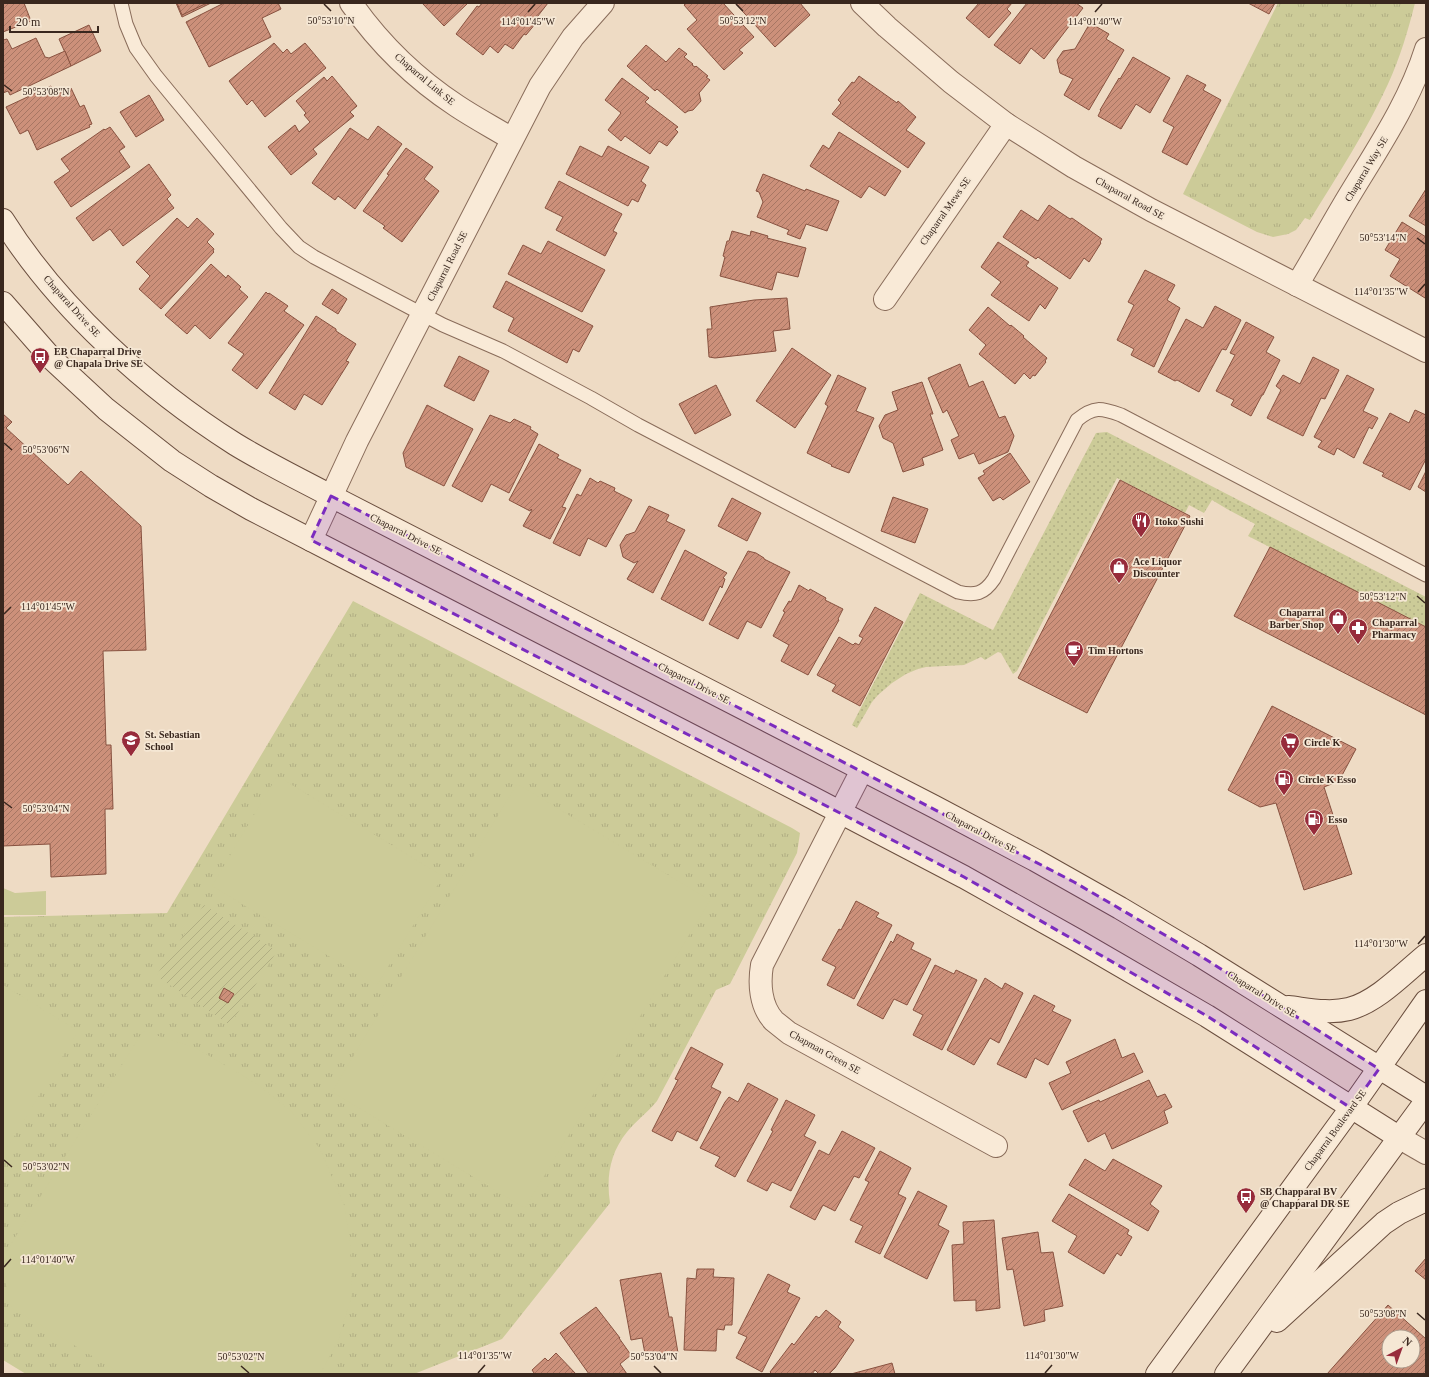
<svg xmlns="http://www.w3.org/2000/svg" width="1429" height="1377" font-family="Georgia,serif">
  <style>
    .grass { fill: url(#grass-dots) }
    .park { fill: url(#park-tufts) }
    .garden { fill: url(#garden-furrows) }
    .pitch { fill: #cccb98 }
    .building { fill: url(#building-hatch); stroke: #885240; fill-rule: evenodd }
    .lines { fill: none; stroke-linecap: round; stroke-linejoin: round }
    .lane-casing { stroke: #896c5a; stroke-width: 15 }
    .street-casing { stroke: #896c5a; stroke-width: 24 }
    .secondary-casing { stroke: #6a4e3e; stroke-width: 24 }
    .lane { stroke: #f9ead7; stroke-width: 13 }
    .street { stroke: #f9ead7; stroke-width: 22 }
    .secondary { stroke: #f9ead7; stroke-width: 22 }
    .marked { fill: #7b2cbf; fill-opacity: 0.2; stroke: #7b2cbf; stroke-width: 3; stroke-dasharray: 8 5; stroke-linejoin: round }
    .ticks { fill: none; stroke: #39271e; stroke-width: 1.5 }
    .labels { text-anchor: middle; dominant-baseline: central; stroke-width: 3.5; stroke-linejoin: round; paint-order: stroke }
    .street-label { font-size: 10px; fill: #39271e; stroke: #f5e7d4 }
    .poi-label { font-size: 10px; font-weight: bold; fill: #39271e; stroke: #f5e7d4; text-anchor: start }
    .ticks-label { font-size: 10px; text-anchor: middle; fill: #39271e; stroke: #f5e7d4; stroke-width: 3.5; stroke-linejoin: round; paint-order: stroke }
  </style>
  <defs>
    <pattern id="grass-dots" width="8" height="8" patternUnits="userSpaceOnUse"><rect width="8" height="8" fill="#cccb98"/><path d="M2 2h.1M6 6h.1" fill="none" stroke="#b0ae83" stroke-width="1.8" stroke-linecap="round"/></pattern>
    <pattern id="park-tufts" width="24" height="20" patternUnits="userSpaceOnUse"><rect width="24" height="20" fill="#cccb98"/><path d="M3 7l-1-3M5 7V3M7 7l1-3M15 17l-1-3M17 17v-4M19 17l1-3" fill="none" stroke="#b0ae83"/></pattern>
    <pattern id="garden-furrows" width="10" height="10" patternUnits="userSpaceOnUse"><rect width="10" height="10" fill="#cccb98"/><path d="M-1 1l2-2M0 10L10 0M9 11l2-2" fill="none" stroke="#b0ae83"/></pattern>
    <pattern id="building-hatch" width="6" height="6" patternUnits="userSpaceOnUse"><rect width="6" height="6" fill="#cc907a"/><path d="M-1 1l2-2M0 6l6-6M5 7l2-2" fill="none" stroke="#a77663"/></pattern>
  </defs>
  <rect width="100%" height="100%" fill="#eedbc4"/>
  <polygon class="grass" points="1107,432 1426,597 1426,627 1248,536 1255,524 1227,509 1212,500 1204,513 1189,505 1185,513 1117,478 1017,671 1013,674 1001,653 998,652 985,660 981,657 964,665 926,667 918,669 906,674 892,683 878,695 872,702 857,728 852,725 920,593 993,630 1096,433"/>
  <g class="park">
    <path d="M1278 3H1415C1408 31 1400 58 1388 84 1366 132 1337 176 1310 220L1305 218 1296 230 1288 234 1273 237 1257 232 1183 194Z"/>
    <path d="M353 601 792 828 800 833 797 853 730 984 716 990 657 1101C648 1112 636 1121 627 1132 610 1153 606 1177 610 1203L502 1339 414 1374H26L3 1360V917L167 913Z"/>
  </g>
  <polygon class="garden" points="204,905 277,951 230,1025 156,976"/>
  <g class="pitch">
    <polygon points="277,776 443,876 377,985 212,886"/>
    <polygon points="517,784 710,900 525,1208 332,1092"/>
    <polygon points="3,888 15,893 46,891 46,915 3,915"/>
    <polygon points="3,985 78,1031 3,1155"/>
    <polygon points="143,1031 196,1048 257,1084 291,1111 320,1149 344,1205 350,1243 352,1295 338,1341 320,1374 122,1374 12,1308 3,1273 3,1257"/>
  </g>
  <g class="building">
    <polygon points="3,3 24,3 31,21 3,32"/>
    <polygon points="176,3 211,3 182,17"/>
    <polygon points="177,3 207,3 182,15"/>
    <polygon points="224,3 278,3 281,9 262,18 271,37 209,67 186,22"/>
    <polygon points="422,3 468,3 444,26"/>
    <polygon points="482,3 548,3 534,21 536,23 526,35 524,34 513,49 505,44 498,53 490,46 483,55 456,34 477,6 479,7"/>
    <polygon points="686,3 723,3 754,37 739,50 743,53 724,70 687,29 697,20 684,5"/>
    <polygon points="735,3 800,3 810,15 775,47"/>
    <polygon points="979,3 1012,3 1007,9 1011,13 989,38 966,18"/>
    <polygon points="1027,3 1076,3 1083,8 1044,59 1031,48 1020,64 994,45"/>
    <polygon points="1248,3 1275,3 1269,14"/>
    <polygon points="1090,23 1109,34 1106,39 1124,50 1089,110 1064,95 1073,79 1060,73 1057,60 1063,51 1075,49"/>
    <polygon points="89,25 101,51 71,66 59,39"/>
    <polygon points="36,38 45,57 49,58 65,51 71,66 10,95 8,91 3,93 3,40 7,39 12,49"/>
    <polygon points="274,43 283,53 287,49 291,54 305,43 326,68 265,117 252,100 247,105 229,81"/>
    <polygon points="646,45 666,62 679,48 687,54 684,57 693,64 692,65 695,67 696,66 708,76 706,77 710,80 699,93 701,101 693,110 688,111 685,113 657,89 655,91 627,66"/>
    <polygon points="1133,57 1170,78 1150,113 1136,104 1121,129 1098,116 1101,110 1100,110 1119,78 1120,79"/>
    <polygon points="1187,75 1206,85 1203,90 1221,100 1187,165 1162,152 1174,127 1163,121"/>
    <polygon points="332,76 357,106 350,112 354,116 313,149 317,154 291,175 268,147 295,125 299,132 310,122 304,115 306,113 296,101 324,77 327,81"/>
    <polygon points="859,76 897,103 898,101 916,117 906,130 925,143 908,168 832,114 841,103 838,100 852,82 854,83"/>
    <polygon points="622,78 649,98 645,102 678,127 675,129 678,132 667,146 659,141 650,154 625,136 621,141 608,130 621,113 605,100"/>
    <polygon points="51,86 55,95 71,88 80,107 84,105 92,124 89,125 90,127 37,150 28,130 20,134 6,107"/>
    <polygon points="149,95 164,120 136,137 120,112"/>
    <polygon points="378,126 402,144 355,209 338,196 335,200 312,183 350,128 368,140"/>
    <polygon points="110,127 125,147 119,151 130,167 71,207 54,182 70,171 61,159 104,129 105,130"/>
    <polygon points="839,132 901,171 885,196 869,186 861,198 810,166 823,145 829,149"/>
    <polygon points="580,146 602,157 608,146 649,167 641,181 646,185 638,202 632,199 628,206 566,174"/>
    <polygon points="406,148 433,167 424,179 439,191 402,242 383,228 385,226 363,211 389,175 387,174"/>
    <polygon points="149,164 171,195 167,199 174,208 123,246 110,229 93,241 76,218"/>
    <polygon points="763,174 805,191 806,189 839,201 827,231 806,224 800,239 787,234 789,230 757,217 763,202 759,192 756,191"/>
    <polygon points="559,181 622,214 613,231 617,233 605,256 556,230 563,217 545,208"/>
    <polygon points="1426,189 1426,226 1409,216"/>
    <polygon points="1049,205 1070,219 1072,218 1102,239 1100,242 1101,243 1089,262 1084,258 1070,279 1038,257 1036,259 1003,237 1021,210 1038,221"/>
    <polygon points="177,218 188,228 197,218 214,234 207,242 214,249 213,251 214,252 161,309 139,289 150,276 136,262"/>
    <polygon points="1402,222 1426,237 1426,296 1425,298 1390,276 1400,259 1385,250"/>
    <polygon points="732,231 750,236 751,231 768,236 767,238 806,248 798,277 777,272 772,290 720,276 725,257 723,256 727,241 729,241"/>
    <polygon points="548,241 605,270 582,312 508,274 523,245 541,254"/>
    <polygon points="998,242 1029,262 1026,266 1058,288 1045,309 1040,304 1029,321 991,295 1001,282 981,267"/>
    <polygon points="211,264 226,278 228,275 241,287 239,289 248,297 210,339 195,325 187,334 165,315"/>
    <polygon points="1145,270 1175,285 1167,300 1180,308 1154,367 1131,355 1134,349 1117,340 1134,305 1128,302"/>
    <polygon points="506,281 593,326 579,352 573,349 567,363 508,331 514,318 493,307"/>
    <polygon points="332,289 347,299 338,314 322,304"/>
    <polygon points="266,292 268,294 269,293 288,306 284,311 304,325 257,389 232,370 244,354 228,343"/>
    <polygon points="787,298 790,329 773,331 776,351 715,358 709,357 707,329 712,329 710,307 754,300"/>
    <polygon points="1215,306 1241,320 1226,350 1222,349 1199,392 1177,380 1175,381 1158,372 1186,319 1203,328"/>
    <polygon points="988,307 1010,326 1011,325 1024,336 1023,337 1047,358 1045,361 1046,362 1035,376 1033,375 1030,379 1024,373 1015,384 979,354 986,345 969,330"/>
    <polygon points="316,316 336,329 336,331 356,344 346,361 349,362 322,405 304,394 295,410 269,393"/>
    <polygon points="1246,322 1274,337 1266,352 1280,360 1263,395 1262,395 1251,416 1231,405 1234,400 1216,391 1235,355 1230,353"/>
    <polygon points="792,348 831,375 795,428 756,401"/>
    <polygon points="459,356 489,371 474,401 444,386"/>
    <polygon points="1313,357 1339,370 1325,399 1321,398 1303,436 1267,418 1281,390 1276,386 1283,375 1300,384"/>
    <polygon points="960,364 969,387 983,381 999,418 1005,416 1014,436 1008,452 979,464 974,453 959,459 951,440 959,436 947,410 943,413 928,378"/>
    <polygon points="838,375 866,388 856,411 874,418 849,473 831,466 832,465 807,453 828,406 825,404"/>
    <polygon points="1347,375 1374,389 1363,411 1378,418 1372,429 1369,427 1354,458 1337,448 1334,455 1318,447 1322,441 1314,437"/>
    <polygon points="922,382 933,414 930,414 943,450 922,458 924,465 903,472 893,443 883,438 879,426 885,415 898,410 892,392"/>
    <polygon points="716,385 731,415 695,434 679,404"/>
    <polygon points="427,405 473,429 444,486 406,467 403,453"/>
    <polygon points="1415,410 1426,415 1426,459 1410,490 1382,476 1384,473 1363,463 1390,413 1409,423"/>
    <polygon points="3,414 12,422 6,428 68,485 81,471 141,526 146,650 103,651 106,745 111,745 113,809 105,809 106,874 51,877 50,844 3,846"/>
    <polygon points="490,415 510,423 514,419 531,427 530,429 538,434 509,493 491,484 482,502 452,486"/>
    <polygon points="539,444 559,455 557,458 581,470 562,507 566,508 550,539 523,526 532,510 531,509 530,511 509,500"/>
    <polygon points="1010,453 1030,482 1003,500 1000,497 993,501 978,478 985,474 983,471"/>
    <polygon points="1426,471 1426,492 1418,487"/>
    <polygon points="590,478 598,483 600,481 615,488 614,491 632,500 606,547 588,538 580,556 553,543 577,494 581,496"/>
    <polygon points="1120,480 1190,516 1087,713 1018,678"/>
    <polygon points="893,497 928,509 915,543 881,531"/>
    <polygon points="732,498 761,513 747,541 718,526"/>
    <polygon points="649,506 669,515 666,521 685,530 653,593 627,579 638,561 634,563 623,557 620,545 626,535 635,532"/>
    <polygon points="1270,547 1426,627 1426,715 1234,616"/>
    <polygon points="685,550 727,573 723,578 725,579 722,588 720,586 703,621 661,599"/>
    <polygon points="748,551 756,553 764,558 764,559 790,572 761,628 747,621 738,639 709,624"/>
    <polygon points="799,585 809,591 810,589 826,598 825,600 843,609 838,619 839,620 808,675 781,661 789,645 773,636 785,612 783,611 789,601 791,602"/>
    <polygon points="875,607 903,622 860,706 832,691 836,685 817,675 839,637 853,645 855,643 859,645 863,638 859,636"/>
    <polygon points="1272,706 1356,749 1339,781 1324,787 1352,874 1304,890 1276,803 1260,807 1228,790"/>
    <polygon points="856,901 879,913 876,917 892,925 854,999 827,985 836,967 822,960 839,929 841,930"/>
    <polygon points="897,934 914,943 911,949 931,959 907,1005 894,999 883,1019 857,1005 891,941 893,943"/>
    <polygon points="935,965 954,974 956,970 977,980 942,1050 913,1035 923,1015 913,1010"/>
    <polygon points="985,978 1002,989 1005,983 1023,993 999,1043 990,1038 974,1065 947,1050"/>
    <polygon points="224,988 234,994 228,1003 219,998"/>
    <polygon points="1034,995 1055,1006 1052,1011 1071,1020 1048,1065 1035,1058 1026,1078 997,1064"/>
    <polygon points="1115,1039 1122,1058 1134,1053 1143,1072 1062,1110 1049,1083 1071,1073 1066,1062"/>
    <polygon points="691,1047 723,1064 711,1087 721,1092 697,1141 677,1131 672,1141 652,1131 678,1080 675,1079"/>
    <polygon points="1149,1080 1157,1097 1165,1094 1172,1107 1164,1111 1168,1123 1112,1149 1105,1133 1088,1142 1073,1111 1099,1100 1100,1102"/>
    <polygon points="748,1083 778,1099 735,1177 715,1166 720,1157 700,1148 725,1102 729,1097 738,1102"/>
    <polygon points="786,1100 815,1115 804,1136 816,1142 791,1191 772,1182 767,1191 747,1181 773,1131 771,1130"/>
    <polygon points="842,1131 875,1148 859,1178 854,1176 835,1211 823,1205 815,1220 790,1207 819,1150 829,1155"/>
    <polygon points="880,1151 911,1168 898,1194 906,1198 880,1254 855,1242 863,1226 850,1220 869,1182 865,1180"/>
    <polygon points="1085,1159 1105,1171 1113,1159 1162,1186 1150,1204 1159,1211 1148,1231 1069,1185"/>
    <polygon points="918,1191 947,1206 938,1225 949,1231 927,1279 884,1257"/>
    <polygon points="1069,1194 1129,1230 1127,1234 1132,1237 1121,1256 1117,1253 1104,1274 1068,1252 1077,1236 1052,1221"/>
    <polygon points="994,1220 1000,1308 976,1311 976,1300 954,1301 952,1245 964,1244 963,1222"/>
    <polygon points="1038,1232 1041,1253 1053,1252 1063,1306 1044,1310 1045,1321 1024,1326 1013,1269 1007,1270 1002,1238"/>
    <polygon points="1426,1258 1426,1280 1415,1271"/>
    <polygon points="697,1269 714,1269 713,1277 734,1278 732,1325 725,1325 724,1330 717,1329 716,1351 684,1350 687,1278 696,1279"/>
    <polygon points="661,1273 669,1317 672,1317 678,1353 646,1359 642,1338 631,1340 620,1280"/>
    <polygon points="768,1274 790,1285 787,1292 800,1298 762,1372 736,1358 747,1337 738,1333"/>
    <path d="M1388 1305 1426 1339V1374H1327ZM1389 1337H1413V1361H1389Z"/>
    <polygon points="596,1307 620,1338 619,1338 631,1355 620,1364 627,1374 589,1374 560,1333"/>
    <polygon points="826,1310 841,1322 838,1327 854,1340 835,1368 829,1374 819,1374 815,1370 812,1374 772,1374 770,1372 792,1343 794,1345 816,1316 819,1318"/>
    <polygon points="556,1353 576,1374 533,1374 534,1373 532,1370 545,1358 548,1361"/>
    <polygon points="892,1363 895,1374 851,1374"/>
  </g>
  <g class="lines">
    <g class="lane-casing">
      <path id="lane" d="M121 3 126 24 136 48 156 76 281 228 299 247 314 257 443 325 503 351 591 398 638 425 958 592C975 596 984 594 994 579L1077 420C1094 406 1101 408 1121 415L1426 575"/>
    </g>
    <g class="street-casing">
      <g id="street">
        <path d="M351 3C379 43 416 79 457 106 475 118 494 128 512 139"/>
        <polyline points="862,3 887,27 951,82 1006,124 1074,167 1151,210 1426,351"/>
        <path d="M1297 285C1316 254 1333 222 1352 191 1380 145 1410 100 1426 49"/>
        <polyline points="885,299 1006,124"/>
        <polyline points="311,540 357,441 540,86 573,37 603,3"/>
        <path d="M862 770 762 965C759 983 760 1006 774 1021 779 1025 784 1029 789 1033L996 1146"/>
        <polyline points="1400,1138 1426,1153"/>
      </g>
    </g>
    <g class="secondary-casing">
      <g id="secondary">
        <path d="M3 220C58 308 148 389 235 444 266 463 299 479 331 496L933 806 1035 860 1120 908 1199 955 1426 1097"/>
        <polyline points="3,303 52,359 106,409 172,461 211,486 251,509 344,557 811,797 964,877 1078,941 1207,1016 1400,1138"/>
        <path d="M1288 1007C1307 1009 1329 1014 1349 1009 1377 1002 1404 973 1426 955"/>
        <polyline points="1277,1321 1384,1223 1399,1213 1426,1200"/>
        <polyline points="1157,1374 1351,1108 1426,1001"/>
        <polyline points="1226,1374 1426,1101"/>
      </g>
    </g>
    <use href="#lane" class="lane"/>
    <use href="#street" class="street"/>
    <use href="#secondary" class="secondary"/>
  </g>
  <path class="marked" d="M331 496 1074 882 1199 955 1379 1069 1351 1108 1207 1016 964 877 311 540Z"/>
  <path class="ticks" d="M324 4 331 11M736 4 743 11M528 12 535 4M1095 12 1102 4M4 85 12 91M1417 238 1425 244M1418 292 1425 284M4 443 12 450M1417 596 1425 603M4 614 11 607M4 802 12 808M1418 944 1425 936M4 1160 12 1167M4 1267 11 1259M1417 1313 1425 1320M241 1366 249 1373M654 1366 661 1373M478 1373 485 1365M1045 1373 1052 1365"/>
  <defs>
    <g id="bus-pin" transform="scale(1)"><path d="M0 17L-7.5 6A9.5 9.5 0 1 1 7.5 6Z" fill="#972b3b" stroke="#f5e7d4"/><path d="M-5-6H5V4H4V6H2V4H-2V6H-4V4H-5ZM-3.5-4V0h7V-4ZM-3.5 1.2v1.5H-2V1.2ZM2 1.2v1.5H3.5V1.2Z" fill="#fff"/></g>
    <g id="restaurant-pin" transform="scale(1)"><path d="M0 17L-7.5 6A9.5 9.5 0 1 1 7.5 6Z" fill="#972b3b" stroke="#f5e7d4"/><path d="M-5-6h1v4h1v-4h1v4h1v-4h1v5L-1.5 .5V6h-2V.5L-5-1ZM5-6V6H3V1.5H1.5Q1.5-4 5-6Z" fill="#fff"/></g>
    <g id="shop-pin" transform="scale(1)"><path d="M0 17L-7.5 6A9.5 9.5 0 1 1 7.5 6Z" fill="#972b3b" stroke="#f5e7d4"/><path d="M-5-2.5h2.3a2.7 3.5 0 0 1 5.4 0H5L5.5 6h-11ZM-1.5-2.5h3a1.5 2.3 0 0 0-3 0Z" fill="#fff"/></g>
    <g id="pharmacy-pin" transform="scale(1)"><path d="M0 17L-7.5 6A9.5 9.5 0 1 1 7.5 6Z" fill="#972b3b" stroke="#f5e7d4"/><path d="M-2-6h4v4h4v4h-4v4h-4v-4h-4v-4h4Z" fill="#fff"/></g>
    <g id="cafe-pin" transform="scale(1)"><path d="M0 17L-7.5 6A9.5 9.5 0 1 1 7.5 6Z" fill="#972b3b" stroke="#f5e7d4"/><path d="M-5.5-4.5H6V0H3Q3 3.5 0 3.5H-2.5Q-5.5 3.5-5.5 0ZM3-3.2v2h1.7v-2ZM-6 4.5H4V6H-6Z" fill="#fff"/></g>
    <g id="school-pin" transform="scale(1)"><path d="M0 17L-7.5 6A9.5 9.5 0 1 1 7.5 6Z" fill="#972b3b" stroke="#f5e7d4"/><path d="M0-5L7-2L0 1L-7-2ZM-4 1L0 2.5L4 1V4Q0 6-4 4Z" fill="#fff"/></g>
    <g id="supermarket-pin" transform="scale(1)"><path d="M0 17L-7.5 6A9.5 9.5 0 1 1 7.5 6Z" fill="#972b3b" stroke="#f5e7d4"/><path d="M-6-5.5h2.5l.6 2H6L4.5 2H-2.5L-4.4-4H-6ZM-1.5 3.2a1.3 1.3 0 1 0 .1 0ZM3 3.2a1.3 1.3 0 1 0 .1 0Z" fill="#fff"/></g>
    <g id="fuel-pin" transform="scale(1)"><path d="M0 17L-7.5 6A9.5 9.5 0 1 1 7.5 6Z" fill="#972b3b" stroke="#f5e7d4"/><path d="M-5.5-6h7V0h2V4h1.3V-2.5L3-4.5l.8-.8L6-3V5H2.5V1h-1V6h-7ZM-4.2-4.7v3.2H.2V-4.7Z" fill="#fff"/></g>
  </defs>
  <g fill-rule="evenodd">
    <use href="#bus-pin" x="40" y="357"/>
    <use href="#restaurant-pin" x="1141" y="521"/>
    <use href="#shop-pin" x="1119" y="567"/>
    <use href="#shop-pin" x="1338" y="618"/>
    <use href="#pharmacy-pin" x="1358" y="628"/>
    <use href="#cafe-pin" x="1074" y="650"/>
    <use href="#school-pin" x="131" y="740"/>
    <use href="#supermarket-pin" x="1290" y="742"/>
    <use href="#fuel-pin" x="1284" y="779"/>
    <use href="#fuel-pin" x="1314" y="819"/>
    <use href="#bus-pin" x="1246" y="1197"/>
  </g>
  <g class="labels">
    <g class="street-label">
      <text transform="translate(425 79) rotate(40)">Chaparral Link SE</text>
      <text transform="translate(1366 169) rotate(-59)">Chaparral Way SE</text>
      <text transform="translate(1130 198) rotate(29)">Chaparral Road SE</text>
      <text transform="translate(945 211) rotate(-55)">Chaparral Mews SE</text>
      <text transform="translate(447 266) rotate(-63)">Chaparral Road SE</text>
      <text transform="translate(72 306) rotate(48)">Chaparral Drive SE</text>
      <text transform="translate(406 534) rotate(27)">Chaparral Drive SE</text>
      <text transform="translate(694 683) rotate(27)">Chaparral Drive SE</text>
      <text transform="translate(981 832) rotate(28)">Chaparral Drive SE</text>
      <text transform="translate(1262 994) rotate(32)">Chaparral Drive SE</text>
      <text transform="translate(825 1052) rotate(29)">Chapman Green SE</text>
      <text transform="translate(1335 1130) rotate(-54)">Chaparral Boulevard SE</text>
    </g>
    <g class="poi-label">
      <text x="54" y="351">EB Chaparral Drive<tspan x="54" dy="12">@ Chapala Drive SE</tspan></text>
      <text x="1155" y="521">Itoko Sushi</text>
      <text x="1133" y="561">Ace Liquor<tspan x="1133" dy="12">Discounter</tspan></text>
      <text x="1324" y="612" text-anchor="end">Chaparral<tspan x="1324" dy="12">Barber Shop</tspan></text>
      <text x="1372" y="622">Chaparral<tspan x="1372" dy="12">Pharmacy</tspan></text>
      <text x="1088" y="650">Tim Hortons</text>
      <text x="145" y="734">St. Sebastian<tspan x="145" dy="12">School</tspan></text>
      <text x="1304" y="742">Circle K</text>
      <text x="1298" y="779">Circle K Esso</text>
      <text x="1328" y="819">Esso</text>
      <text x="1260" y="1191">SB Chapparal BV<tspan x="1260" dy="12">@ Chapparal DR SE</tspan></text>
    </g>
  </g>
  <g class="ticks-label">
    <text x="331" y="24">50°53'10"N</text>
    <text x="743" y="24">50°53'12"N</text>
    <text x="528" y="25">114°01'45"W</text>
    <text x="1095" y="25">114°01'40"W</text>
    <text x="46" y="95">50°53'08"N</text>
    <text x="1383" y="241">50°53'14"N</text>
    <text x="1381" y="295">114°01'35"W</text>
    <text x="46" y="453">50°53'06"N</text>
    <text x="1383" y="600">50°53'12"N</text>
    <text x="48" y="610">114°01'45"W</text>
    <text x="46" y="812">50°53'04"N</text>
    <text x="1381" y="947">114°01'30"W</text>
    <text x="46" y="1170">50°53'02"N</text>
    <text x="48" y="1263">114°01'40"W</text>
    <text x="1383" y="1317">50°53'08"N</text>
    <text x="485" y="1359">114°01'35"W</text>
    <text x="1052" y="1359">114°01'30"W</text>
    <text x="241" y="1360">50°53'02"N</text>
    <text x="654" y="1360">50°53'04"N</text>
  </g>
  <rect width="1429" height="1377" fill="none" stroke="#39271e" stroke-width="8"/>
  <g transform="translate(1401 1349) rotate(41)"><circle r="19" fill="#f5e7d4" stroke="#aa9a8b"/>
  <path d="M0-3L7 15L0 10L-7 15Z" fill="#972b3b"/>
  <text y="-6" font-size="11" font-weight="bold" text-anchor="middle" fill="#39271e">N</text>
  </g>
  <path d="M10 26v6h88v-6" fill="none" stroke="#39271e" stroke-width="2"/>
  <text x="16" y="26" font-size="12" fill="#39271e" stroke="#f5e7d4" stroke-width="3" paint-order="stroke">20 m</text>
</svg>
